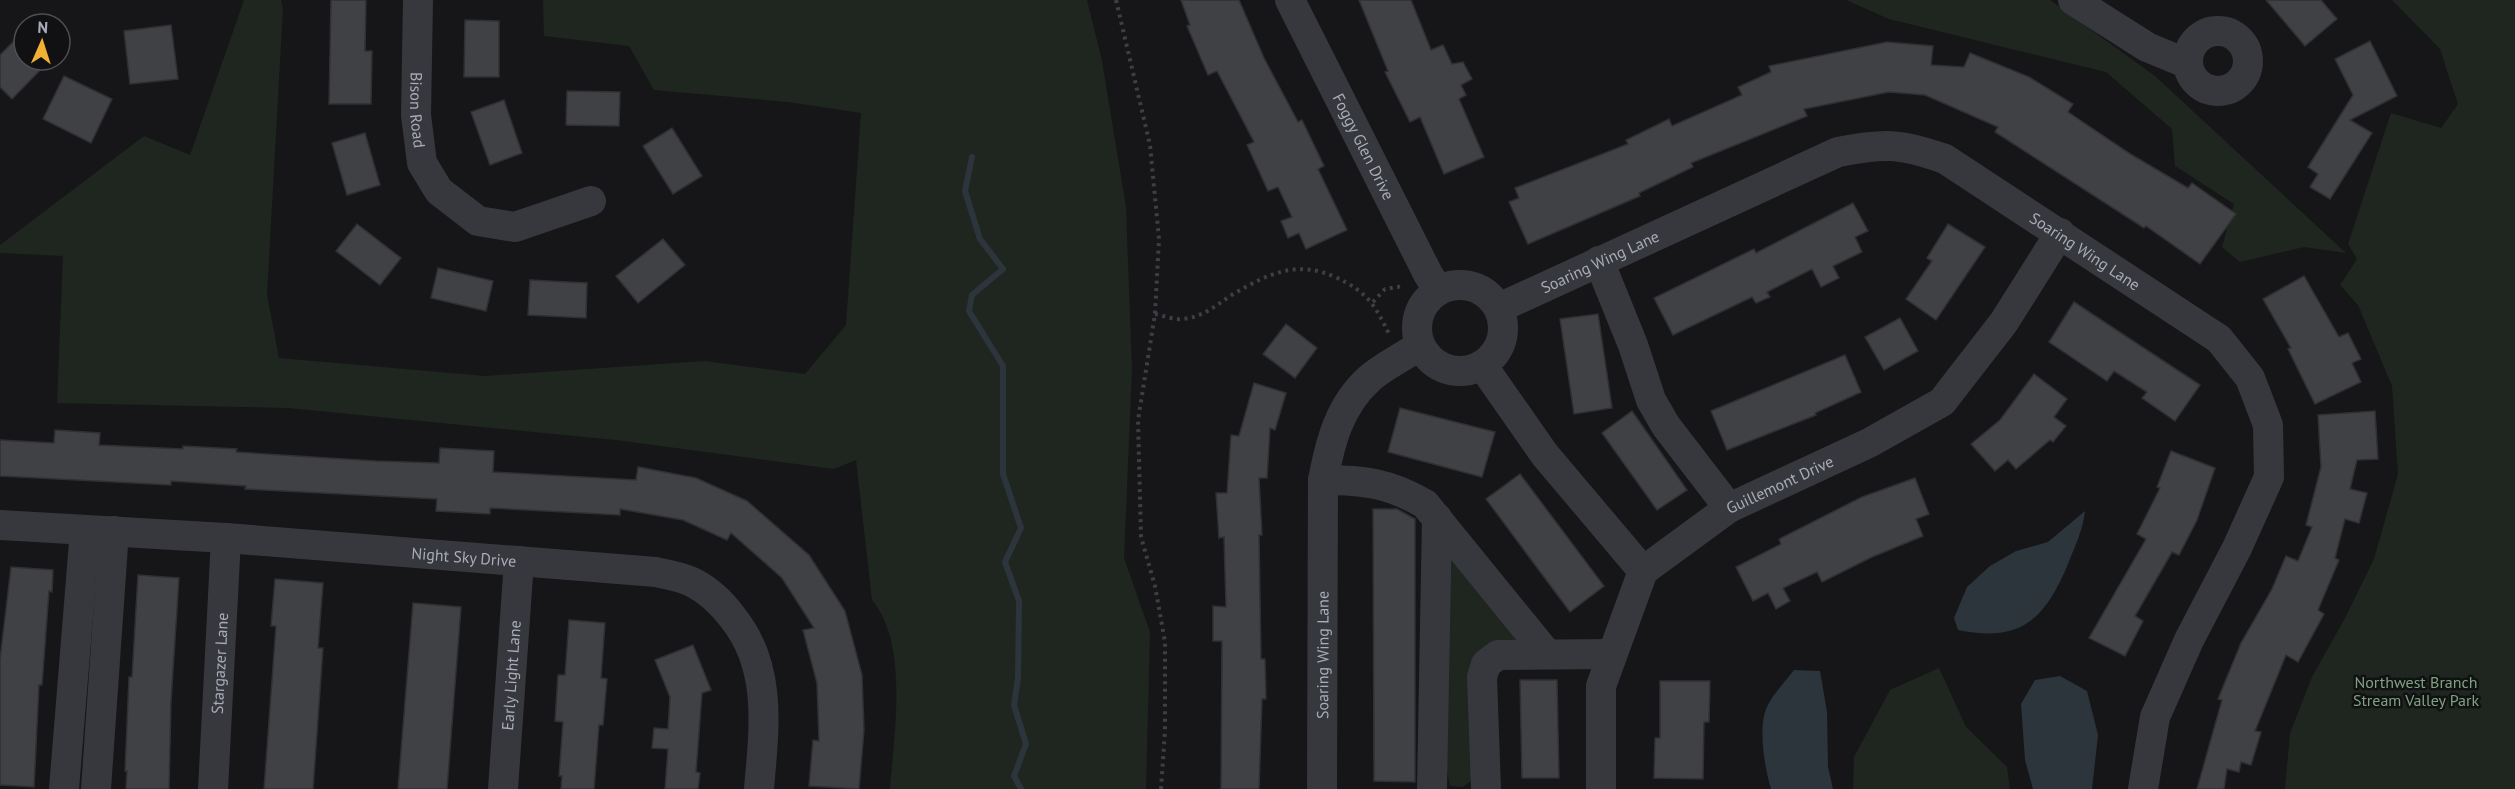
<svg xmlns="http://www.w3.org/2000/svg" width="2515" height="789" font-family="'PT Sans',sans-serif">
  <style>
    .green { fill: #1e261f }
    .water { fill: #2c353c }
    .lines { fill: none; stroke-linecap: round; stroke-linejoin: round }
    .stream { stroke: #2c353c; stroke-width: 6 }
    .building { fill: #404145; stroke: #303034; stroke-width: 1.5 }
    .path { stroke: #3d3f44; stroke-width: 4; stroke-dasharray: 3 4.5; stroke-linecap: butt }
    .minor { stroke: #37383d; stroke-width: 30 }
    .labels { text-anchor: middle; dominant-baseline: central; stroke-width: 5; stroke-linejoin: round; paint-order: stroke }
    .street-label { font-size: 16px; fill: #a8adb8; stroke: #111113 }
    .park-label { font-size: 16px; fill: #7fa381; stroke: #111113 }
  </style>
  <rect width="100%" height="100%" fill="#161618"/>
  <g class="green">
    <path d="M244 0H281L283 9 267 294 279 358 485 376 704 361 805 374 846 325 861 113 788 102 654 90 629 46 544 36 543 0H1087L1102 61 1126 207 1132 370 1124 558 1150 632 1146 789H890C894 734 909 644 872 600L856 460 834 469 616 440 288 408 57 403 63 256 0 253V245L144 136 190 155Z"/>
    <polygon points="1846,0 2050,0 2155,76 2346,253 2304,247 2240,262 2222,247 2234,204 2175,166 2172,129 2106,72 1889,19"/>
    <polygon points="2392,0 2515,0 2515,789 2285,789 2290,733 2312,677 2344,620 2374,559 2398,474 2392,386 2358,305 2340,285 2357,259 2348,244 2391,113 2441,128 2458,104 2440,49"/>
    <polygon points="1460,557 1519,643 1496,649 1472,780 1463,787 1450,786 1446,768 1449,568 1452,558"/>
    <polygon points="1939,668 1966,727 2007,767 2010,789 1853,789 1854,757 1890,690"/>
  </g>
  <g class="water">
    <path d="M2085 511C2083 530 2075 546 2068 564 2045 619 2021 643 1958 630L1954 618 1967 587 1990 566 2016 551 2048 542Z"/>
    <path d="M1794 670 1820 671 1827 712 1828 767 1833 789H1771C1765 769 1758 730 1766 709 1772 695 1784 683 1794 670Z"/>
    <polygon points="2060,676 2087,691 2098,735 2092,789 2033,789 2025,760 2021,704 2035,680"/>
  </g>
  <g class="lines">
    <polyline class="stream" points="972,157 965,191 980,239 1003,269 972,295 969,311 1003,366 1003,474 1021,528 1005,562 1019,601 1018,678 1014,705 1026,744 1014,776 1021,789"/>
  </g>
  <g class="building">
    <polygon points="331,0 366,0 365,51 372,51 371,104 329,104"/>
    <polygon points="1181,0 1239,0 1264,58 1298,122 1302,120 1324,166 1318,169 1347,230 1306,249 1299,233 1288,238 1281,221 1292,217 1278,187 1268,191 1247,145 1254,142 1217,71 1208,75 1187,26 1190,25"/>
    <polygon points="1359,0 1411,0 1431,50 1443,45 1452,64 1463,62 1472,79 1461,85 1466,95 1459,99 1484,157 1444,174 1420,117 1410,122 1385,72 1388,71"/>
    <polygon points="2266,0 2321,0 2337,19 2305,46"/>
    <polygon points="465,20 499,21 499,77 464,77"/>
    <polygon points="171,25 178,79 130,84 124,31"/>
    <polygon points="24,31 24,60 50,60 12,99 0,87 0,55"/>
    <polygon points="2370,41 2397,96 2350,120 2372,133 2330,199 2310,187 2318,174 2308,167 2353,95 2335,59"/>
    <polygon points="1887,42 1933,46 1931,65 1964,67 1970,53 2029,77 2073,104 2068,112 2132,155 2188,188 2192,183 2236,214 2200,264 2146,226 2144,228 1995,132 1998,127 1925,95 1889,92 1804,109 1807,116 1691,163 1693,167 1639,193 1640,196 1528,244 1509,202 1519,198 1515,188 1628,144 1626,140 1669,119 1672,126 1742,95 1738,87 1771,72 1769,66"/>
    <polygon points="64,76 112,99 91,143 43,119"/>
    <polygon points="567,91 620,92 619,126 566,125"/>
    <polygon points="504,100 522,153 490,165 471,112"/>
    <polygon points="672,128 702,176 673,194 643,146"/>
    <polygon points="365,133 380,185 347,195 332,143"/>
    <polygon points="1853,203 1868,231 1855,237 1862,252 1833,266 1839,278 1821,287 1812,269 1767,292 1770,297 1756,303 1752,297 1673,335 1654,298 1754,249 1756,253"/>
    <polygon points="357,224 401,258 380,285 336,251"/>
    <polygon points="1948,224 1985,247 1936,320 1906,299 1932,261 1927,258"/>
    <polygon points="663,239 685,265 638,303 616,276"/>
    <polygon points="438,268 493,281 486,311 431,298"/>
    <polygon points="2304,276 2339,337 2348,333 2361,359 2352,363 2361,382 2315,404 2288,349 2291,348 2263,299"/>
    <polygon points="530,280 587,283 586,318 528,315"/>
    <polygon points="2074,302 2200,385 2175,421 2142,398 2147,392 2114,371 2107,381 2049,342"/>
    <polygon points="1598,314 1612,408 1574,414 1560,319"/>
    <polygon points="1900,318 1918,351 1884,370 1865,337"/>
    <polygon points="1286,324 1317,348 1295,378 1263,354"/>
    <polygon points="1845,355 1861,392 1815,413 1816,415 1727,450 1711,411"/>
    <polygon points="2034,374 2067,399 2054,417 2066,426 2053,442 2050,440 2016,469 2008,460 1995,471 1971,444 2000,420"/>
    <polygon points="1254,383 1286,393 1275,430 1270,428 1267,478 1259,478 1262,535 1259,535 1261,659 1265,659 1266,699 1262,699 1259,789 1221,789 1222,641 1213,641 1213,606 1226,607 1224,537 1219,538 1216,493 1227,493 1231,435 1239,436"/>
    <polygon points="1400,408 1495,432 1482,477 1388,452"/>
    <polygon points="1632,411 1687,490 1657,510 1602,433"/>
    <polygon points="2375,411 2378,459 2357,460 2350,489 2367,493 2359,523 2345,519 2335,558 2339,560 2318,610 2324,614 2298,662 2286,655 2255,731 2261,732 2251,765 2241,762 2239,772 2227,769 2224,789 2197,789 2222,700 2218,699 2241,643 2272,589 2286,556 2298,561 2312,527 2306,525 2321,467 2318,415"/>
    <polygon points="55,430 100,433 99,445 183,449 183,446 237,449 236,452 376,461 439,463 440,448 494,451 493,472 636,480 638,467 696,478 747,501 809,555 845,611 862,675 864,730 859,789 809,786 813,740 819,741 817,683 803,630 814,628 782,578 731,533 727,540 683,520 620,509 620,515 490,508 490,514 436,511 437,499 245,489 246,486 171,481 171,485 0,476 0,440 54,443"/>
    <polygon points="2171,451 2215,468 2197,520 2179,555 2172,552 2135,616 2143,621 2125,656 2089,638 2146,539 2137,534 2160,488 2157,487"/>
    <polygon points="1520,474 1604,586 1570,612 1486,499"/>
    <polygon points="1915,478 1929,514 1916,519 1923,536 1872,557 1822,582 1817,572 1783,588 1790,601 1776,609 1768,593 1753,601 1736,567 1781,544 1779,539 1862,497"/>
    <polygon points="1373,509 1397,509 1415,519 1415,782 1374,781"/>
    <polygon points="11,567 53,570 52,592 49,591 42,685 39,685 34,787 0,785 0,659"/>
    <polygon points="138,575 179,578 171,701 169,789 126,789 127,771 125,771 129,677 132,677"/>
    <polygon points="275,579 323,583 318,648 323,648 313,789 264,789 276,626 271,626"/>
    <polygon points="413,603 461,607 447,789 398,789"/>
    <polygon points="569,620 605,623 601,678 607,679 603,725 599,725 594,789 561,789 562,776 559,776 563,722 555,721 558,675 565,675"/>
    <polygon points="693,645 711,690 702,693 696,772 700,773 698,789 665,789 668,749 652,748 654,728 668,729 670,697 655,660"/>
    <polygon points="1520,680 1557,680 1559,778 1522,778"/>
    <polygon points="1660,681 1710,681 1709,722 1704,722 1703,779 1654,778 1655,738 1660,738"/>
  </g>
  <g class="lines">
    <g class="path">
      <polyline points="1116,0 1150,145 1159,239 1155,314 1138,420 1141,537 1155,586 1165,642 1165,731 1161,789"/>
      <polyline points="1373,302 1385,289 1404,286"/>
      <path d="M1155 314C1164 316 1174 320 1182 319 1205 317 1217 304 1235 293 1270 273 1297 260 1335 277 1368 292 1375 305 1390 336"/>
    </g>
    <g class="minor">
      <path id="s1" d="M418 0 416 115 422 163 439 191 478 221 515 227 591 201"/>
      <path id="s2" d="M1290 0 1428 274 1438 290"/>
      <polyline points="2073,0 2147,47 2188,64"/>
      <circle cx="2218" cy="61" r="30"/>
      <polyline points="1599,261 1633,345 1651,400 1666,426 1729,508"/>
      <circle cx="1460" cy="328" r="43"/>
      <path id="s3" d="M1499 308 1838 152C1884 143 1900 143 1945 159L2219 339 2250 378 2268 425 2269 477 2237 548 2189 640 2155 717 2143 789"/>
      <polyline points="1482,365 1545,455 1643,571"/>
      <path d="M1323 480C1364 480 1389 483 1425 504L1547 654"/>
      <path id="s4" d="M0 525 226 538 656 572C668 575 681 577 692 582 708 590 722 603 733 618 773 668 764 729 759 789"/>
      <polyline points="64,789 85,530"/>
      <polyline points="96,789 114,531"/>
      <path id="s5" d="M213 789 226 538"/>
      <path id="s6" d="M503 789 519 561"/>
      <path id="s7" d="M1322 789 1323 480C1330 443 1339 406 1369 379 1383 366 1404 357 1420 345"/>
      <polyline points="1432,789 1437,518"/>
      <polyline points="1486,789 1482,677 1486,664 1498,655 1611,654"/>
      <path id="s8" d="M1601 789V686L1643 571 1729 508 1869 443 1942 402 2004 322 2060 233"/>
    </g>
  </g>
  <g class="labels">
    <g class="street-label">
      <text stroke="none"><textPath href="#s1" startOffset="110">Bison Road</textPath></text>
      <text stroke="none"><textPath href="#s2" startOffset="164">Foggy Glen Drive</textPath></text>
      <text stroke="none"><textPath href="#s3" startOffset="650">Soaring Wing Lane</textPath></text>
      <text stroke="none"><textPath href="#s3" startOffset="111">Soaring Wing Lane</textPath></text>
      <text stroke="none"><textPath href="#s8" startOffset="388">Guillemont Drive</textPath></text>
      <text stroke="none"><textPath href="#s4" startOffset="465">Night Sky Drive</textPath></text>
      <text stroke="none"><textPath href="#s7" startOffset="134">Soaring Wing Lane</textPath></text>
      <text stroke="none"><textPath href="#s5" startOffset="126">Stargazer Lane</textPath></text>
      <text stroke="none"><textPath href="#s6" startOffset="114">Early Light Lane</textPath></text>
    </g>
    <g class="park-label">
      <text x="2416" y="682">Northwest Branch<tspan x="2416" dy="18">Stream Valley Park</tspan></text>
    </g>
  </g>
  <g transform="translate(42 42) rotate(3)"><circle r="28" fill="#111113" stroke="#4d4f55" stroke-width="1.5"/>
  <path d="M0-4.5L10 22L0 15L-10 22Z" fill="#f2b134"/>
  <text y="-9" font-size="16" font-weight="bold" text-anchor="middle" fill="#a8adb8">N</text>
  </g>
</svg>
